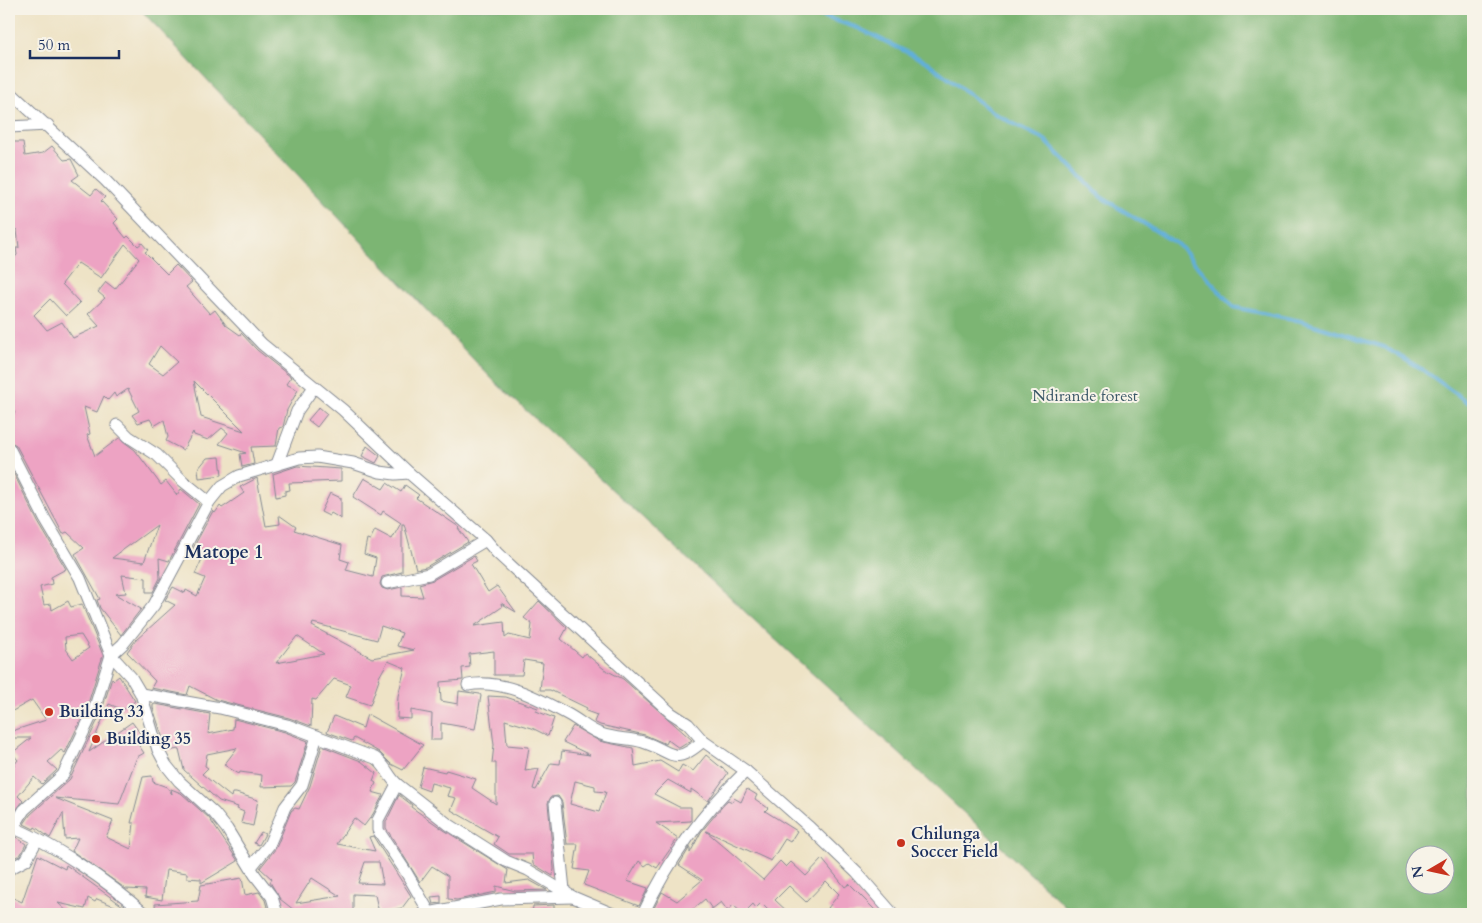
<svg xmlns="http://www.w3.org/2000/svg" width="1482" height="923" font-family="Cardo,serif">
  <style>
    .forest { fill: #7cb573; stroke: #4c7268; fill-rule: evenodd }
    .lines { fill: none; stroke-linecap: round; stroke-linejoin: round }
    .stream { stroke: #61afda; stroke-width: 4 }
    .building { fill: #eda3c3; fill-rule: evenodd }
    .minor-casing { stroke: #848992; stroke-width: 13 }
    .minor { stroke: #fff; stroke-width: 11 }
    .poi-dot { fill: #c8321e; stroke: #f7f3e8; stroke-width: 2 }
    .labels { text-anchor: middle; dominant-baseline: central; stroke-width: 4; stroke-linejoin: round; paint-order: stroke }
    .park-label { font-size: 16px; fill: #3b5868; stroke: #f7f3e8 }
    .poi-label { font-size: 16px; font-weight: bold; fill: #1b2f5e; stroke: #f7f3e8; text-anchor: start }
    .quarter-label { font-size: 19px; font-weight: bold; fill: #1b2f5e; stroke: #f7f3e8 }
  </style>
  <rect width="100%" height="100%" fill="#f7f3e8"/>
  <filter id="ink" filterUnits="userSpaceOnUse"><feTurbulence type="fractalNoise" baseFrequency=".02" numOctaves="2"/><feDisplacementMap in="SourceGraphic" scale="10" xChannelSelector="R" yChannelSelector="G"/><feConvolveMatrix kernelMatrix="1 2 1 2 8 2 1 2 1" color-interpolation-filters="sRGB"/></filter>
  <filter id="wash" filterUnits="userSpaceOnUse"><feTurbulence type="fractalNoise" baseFrequency=".0096" numOctaves="4" result="noise"/><feDisplacementMap in="SourceGraphic" scale="20" xChannelSelector="R" yChannelSelector="G"/><feGaussianBlur stdDeviation="1.12" result="paint"/><feColorMatrix in="noise" values="0 0 0 0 0 0 0 0 0 0 0 0 0 0 0 0 0 1.4 0 .05"/><feComposite in="paint" operator="in"/></filter>
  <g filter="url(#wash)">
    <rect width="100%" height="100%" fill="#eee3c6"/>
    <path class="forest" d="M140 9H1473V914H1074L494 381ZM1414 856H1444V886H1414Z"/>
    <g class="lines">
      <polyline class="stream" points="801,9 858,28 927,62 995,114 1045,140 1101,197 1179,245 1233,307 1301,321 1384,347 1423,370 1473,406"/>
    </g>
    <g id="blocks">
      <g class="building">
        <path d="M9 142H23L25 156 43 153 52 146 64 160 71 159 79 175 72 180 91 195 96 189 105 197 101 201 118 219 114 223 126 238 128 236 138 246 142 243 148 250 145 252 167 274 176 265 192 282 186 287 210 314 215 310 226 325 240 335 241 333 257 350 291 377 286 384 298 390 287 410 283 427 279 428 276 446 251 447 254 464 242 467 240 454 246 453 219 444 228 433 222 428 208 440 194 435 193 432 183 450 166 441 168 437 164 420 154 426 150 419 138 423 132 415 139 411 128 389 116 397 114 393 108 400 104 396 97 412 84 407 90 434 87 435 95 456 119 438 135 450 161 485 166 481 177 495 181 489 199 504 169 561 159 558 160 578 153 592H146V578L122 575 126 593 115 594 141 609 121 635 100 608 97 600 100 599 75 554 84 548 67 532 63 534 16 445 9 441V419L15 412 9 405V264L17 255 16 248H19L17 230 9 227 13 217 9 216ZM125 244 139 259 115 289 106 282 98 292 105 298 88 314 99 326 73 338 62 322 47 330 34 315 50 299 66 316 80 303 62 284 78 263 101 278ZM160 346 177 362 163 374 149 364ZM194 381 244 431 201 417ZM157 525 144 562 112 558Z"/>
        <polygon points="319,407 327,414 317,427 308,420"/>
        <polygon points="367,446 380,456 376,463 362,456"/>
        <polygon points="220,457 222,475 199,478 198,469 207,458"/>
        <path d="M9 464 38 522 66 569 51 577 52 584 40 587 44 605 51 604 52 610 68 601 71 607 82 604 103 655 87 707 65 753 61 750 48 762 57 770 42 784 34 777 18 796 23 801 10 819 9 771 18 760 12 753 31 738H9V732L46 720 32 700 9 713ZM81 635 89 648 73 659 66 649 65 637Z"/>
        <polygon points="297,466 341,469 341,481 289,483 290,490 285,491 285,495 276,497 273,474"/>
        <path d="M257 478 266 526 280 524 279 515 296 527 294 530 342 545 340 559 349 562 346 570 373 577 376 558 364 554 367 539 370 540 375 530 392 539 401 523 383 511 381 515 353 497 364 478 383 489 387 483 401 492 405 485 419 495 416 498 459 527 458 528 468 542 426 567 416 569 404 524H402V572L382 577 380 584 382 588 388 590 402 587V596L423 597 419 584 433 580 474 556 477 561 471 564 488 592 497 586 516 612 501 603 502 607 474 626 504 622 505 638 509 635 530 640 532 624 524 618 539 601 567 628 561 639 582 657 585 653 604 669 623 679 692 740 679 748 668 740 666 744 645 735 600 725 594 722 597 715 586 711 587 708 550 690H540L543 663 524 660 522 675H494V651L469 654 470 667 462 668 463 680 440 682 441 701 458 704 459 691 480 694 481 696 475 729 441 723V740H431L432 714 411 710V719L397 718 398 696 405 668 388 661 378 679 379 680 370 705 346 697 351 685 334 679 316 700 312 699 311 726 289 718 217 700 190 686 187 695 151 688 155 681 127 652 136 640 175 605 165 600 173 587 185 593 186 590 197 596 205 578 195 574 203 557 192 550 213 511 215 513 220 506 222 508 244 493 240 487ZM313 623 377 640 381 626 402 633 397 646 414 650 372 658 312 626ZM297 636 324 654 276 663Z"/>
        <polygon points="330,493 341,498 341,519 331,513 329,516 321,512"/>
        <polygon points="119,676 135,701 123,710 109,704 89,752 132,722 142,736 133,737 144,753 137,757 119,804 55,798 113,821 106,837 131,849 134,823 131,823 143,777 152,776 153,782 167,787 172,794 171,789 181,793 209,818 238,861 201,883 201,879 187,878 187,873 166,870 162,900 145,897 146,890 126,889 72,851 78,838 65,839 63,813 50,838 35,827 34,829 24,824 30,815 70,779 101,713 112,678 114,680"/>
        <path d="M488 696 506 697 538 708 536 711 554 718 548 736 532 728 505 720 507 745 529 747 525 771 539 769 533 789 536 790 551 763 560 764 562 751 590 755 563 742 573 726 599 741 633 748 635 766 660 761 678 772 682 765 693 771 706 755 728 773 708 801 691 789V793L668 780 654 794 679 807H691V821L656 823 678 838 657 868 649 863 645 866 639 861 627 881 648 888 639 906 584 885 589 871 574 869 578 844H567L562 802 558 796 551 797 548 803 554 869 553 876 533 864 532 854H509L494 844 498 837 451 810 456 798 447 796 450 788 431 783 429 791 418 787 423 767 445 772 446 770 476 779 472 788 496 804V763H492L494 745ZM575 781 595 786V791L606 792 599 812 570 804Z"/>
        <polygon points="155,704 210,714 208,734 233,729 234,719 285,732 308,741 295,782 291,786 261,787 262,775 240,772 239,774 224,765 237,748 207,754 205,766 208,768 202,774 231,797 232,793 236,793 258,800 253,826 241,823 244,812 237,809 238,807 219,801 184,770 179,749 167,751 153,708 153,705"/>
        <polygon points="367,714 423,745 403,770 391,764 379,752 354,738 352,741 327,732 334,716 363,728"/>
        <path d="M322 746 361 761 376 773 373 781 376 783 372 792 383 795 373 814 364 826 354 818 337 844 375 851 369 837 373 836 411 896 402 908 379 913 375 895 353 894V914H299L280 899 270 882 272 879 260 868 276 848 291 811 295 808 299 809 310 786ZM365 862H379L383 884 358 883ZM312 878 340 896 296 903Z"/>
        <polygon points="747,789 757,795 755,799 768,808 765,811 797,831 790,842 785,839 771,861 706,831 763,880 780,861 786,867 791,862 806,876 822,859 845,887 849,884 879,914 836,914 828,908 839,894 826,881 806,902 789,886 775,900 790,914 772,914 761,903 756,908 753,904 743,914 733,905 728,911 721,902 712,909 705,899 687,914 662,914 653,910 662,892 677,901 702,880 679,865 690,847 690,853 701,832 721,808 728,800 732,802 734,798 741,802"/>
        <polygon points="399,795 412,805 411,807 444,830 508,870 506,883 529,880 547,890 515,891 496,886 496,892 457,900 448,899 448,876 432,866 420,882 386,828 386,822"/>
        <polygon points="261,832 265,834 259,845 254,843"/>
        <polygon points="16,837 26,844 21,854 14,858 9,853 9,847"/>
        <polygon points="38,855 65,869 66,865 134,914 97,899 95,902 88,898 85,909 58,903 70,914 31,914 23,910 20,914 15,914 9,911 9,896 22,902"/>
        <polygon points="242,878 245,895 259,892 265,900 269,914 242,914 241,912 230,914 156,914 155,904 198,901 201,885"/>
        <polygon points="441,896 441,903 433,904 431,897"/>
        <polygon points="554,905 554,914 532,914 533,906"/>
      </g>
    </g>
  </g>
  <g filter="url(#ink)">
    <use href="#blocks" fill-opacity="0" stroke="#848992" stroke-width="1"/>
    <g class="lines">
      <g class="minor-casing">
        <g id="minor">
          <polyline points="9,91 105,180 262,344 343,410 409,473 486,540 497,553 671,713 688,724 703,741 746,771 808,826 857,873 893,914"/>
          <polyline points="9,127 48,125"/>
          <polyline points="117,425 129,437 157,455 183,481 209,502"/>
          <polyline points="9,448 45,519 80,578 111,655 131,677 141,694 158,750 166,765 179,781 214,813 227,829 255,875 272,897 277,914"/>
          <polyline points="277,464 297,411 314,387"/>
          <polyline points="387,583 429,574 486,540"/>
          <path d="M468 685C501 678 540 699 569 715 580 721 589 730 601 734 615 739 629 738 643 742 674 752 673 767 703 741"/>
          <path d="M141 694 220 708 287 725 375 758C385 764 388 776 397 784L448 824 506 861 528 870 573 897 613 914"/>
          <polyline points="397,784 378,820 378,830 406,872 429,912"/>
          <polyline points="555,803 564,890"/>
          <path d="M9 826C53 843 110 883 145 914"/>
          <polyline points="13,828 24,810 63,775 94,710 111,655 123,644 154,605 209,502 222,486 239,476 299,458 317,457 353,463 380,472 395,474 409,473"/>
          <polyline points="251,867 269,845 285,807 302,785 317,736"/>
          <polyline points="9,869 26,860 37,840"/>
          <polyline points="423,914 501,899 573,897"/>
          <path d="M643 914C669 859 702 813 746 771"/>
        </g>
      </g>
      <use href="#minor" class="minor"/>
    </g>
  </g>
  <g class="poi-dot">
    <circle cx="49" cy="712" r="5"/>
    <circle cx="96" cy="739" r="5"/>
    <circle cx="901" cy="843" r="5"/>
  </g>
  <g class="labels">
    <g class="park-label">
      <text x="1085" y="396">Ndirande forest</text>
    </g>
    <g class="poi-label">
      <text x="59" y="712">Building 33</text>
      <text x="106" y="739">Building 35</text>
      <text x="911" y="834">Chilunga<tspan x="911" dy="18">Soccer Field</tspan></text>
    </g>
    <g class="quarter-label">
      <text x="224" y="552">Matope 1</text>
    </g>
  </g>
  <rect width="1482" height="923" fill="none" stroke="#f7f3e8" stroke-width="30"/>
  <g transform="translate(1430 870) rotate(261)"><circle r="24" fill="#f7f3e8" stroke="#9fa5b1"/>
  <path d="M0-4L9 19L0 12L-9 19Z" fill="#c8321e"/>
  <text y="-8" font-size="14" font-weight="bold" text-anchor="middle" fill="#1b2f5e">N</text>
  </g>
  <path d="M30 50v8h89v-8" fill="none" stroke="#1b2f5e" stroke-width="2.5"/>
  <text x="38" y="50" font-size="15" fill="#1b2f5e" stroke="#f7f3e8" stroke-width="4" paint-order="stroke">50 m</text>
</svg>
